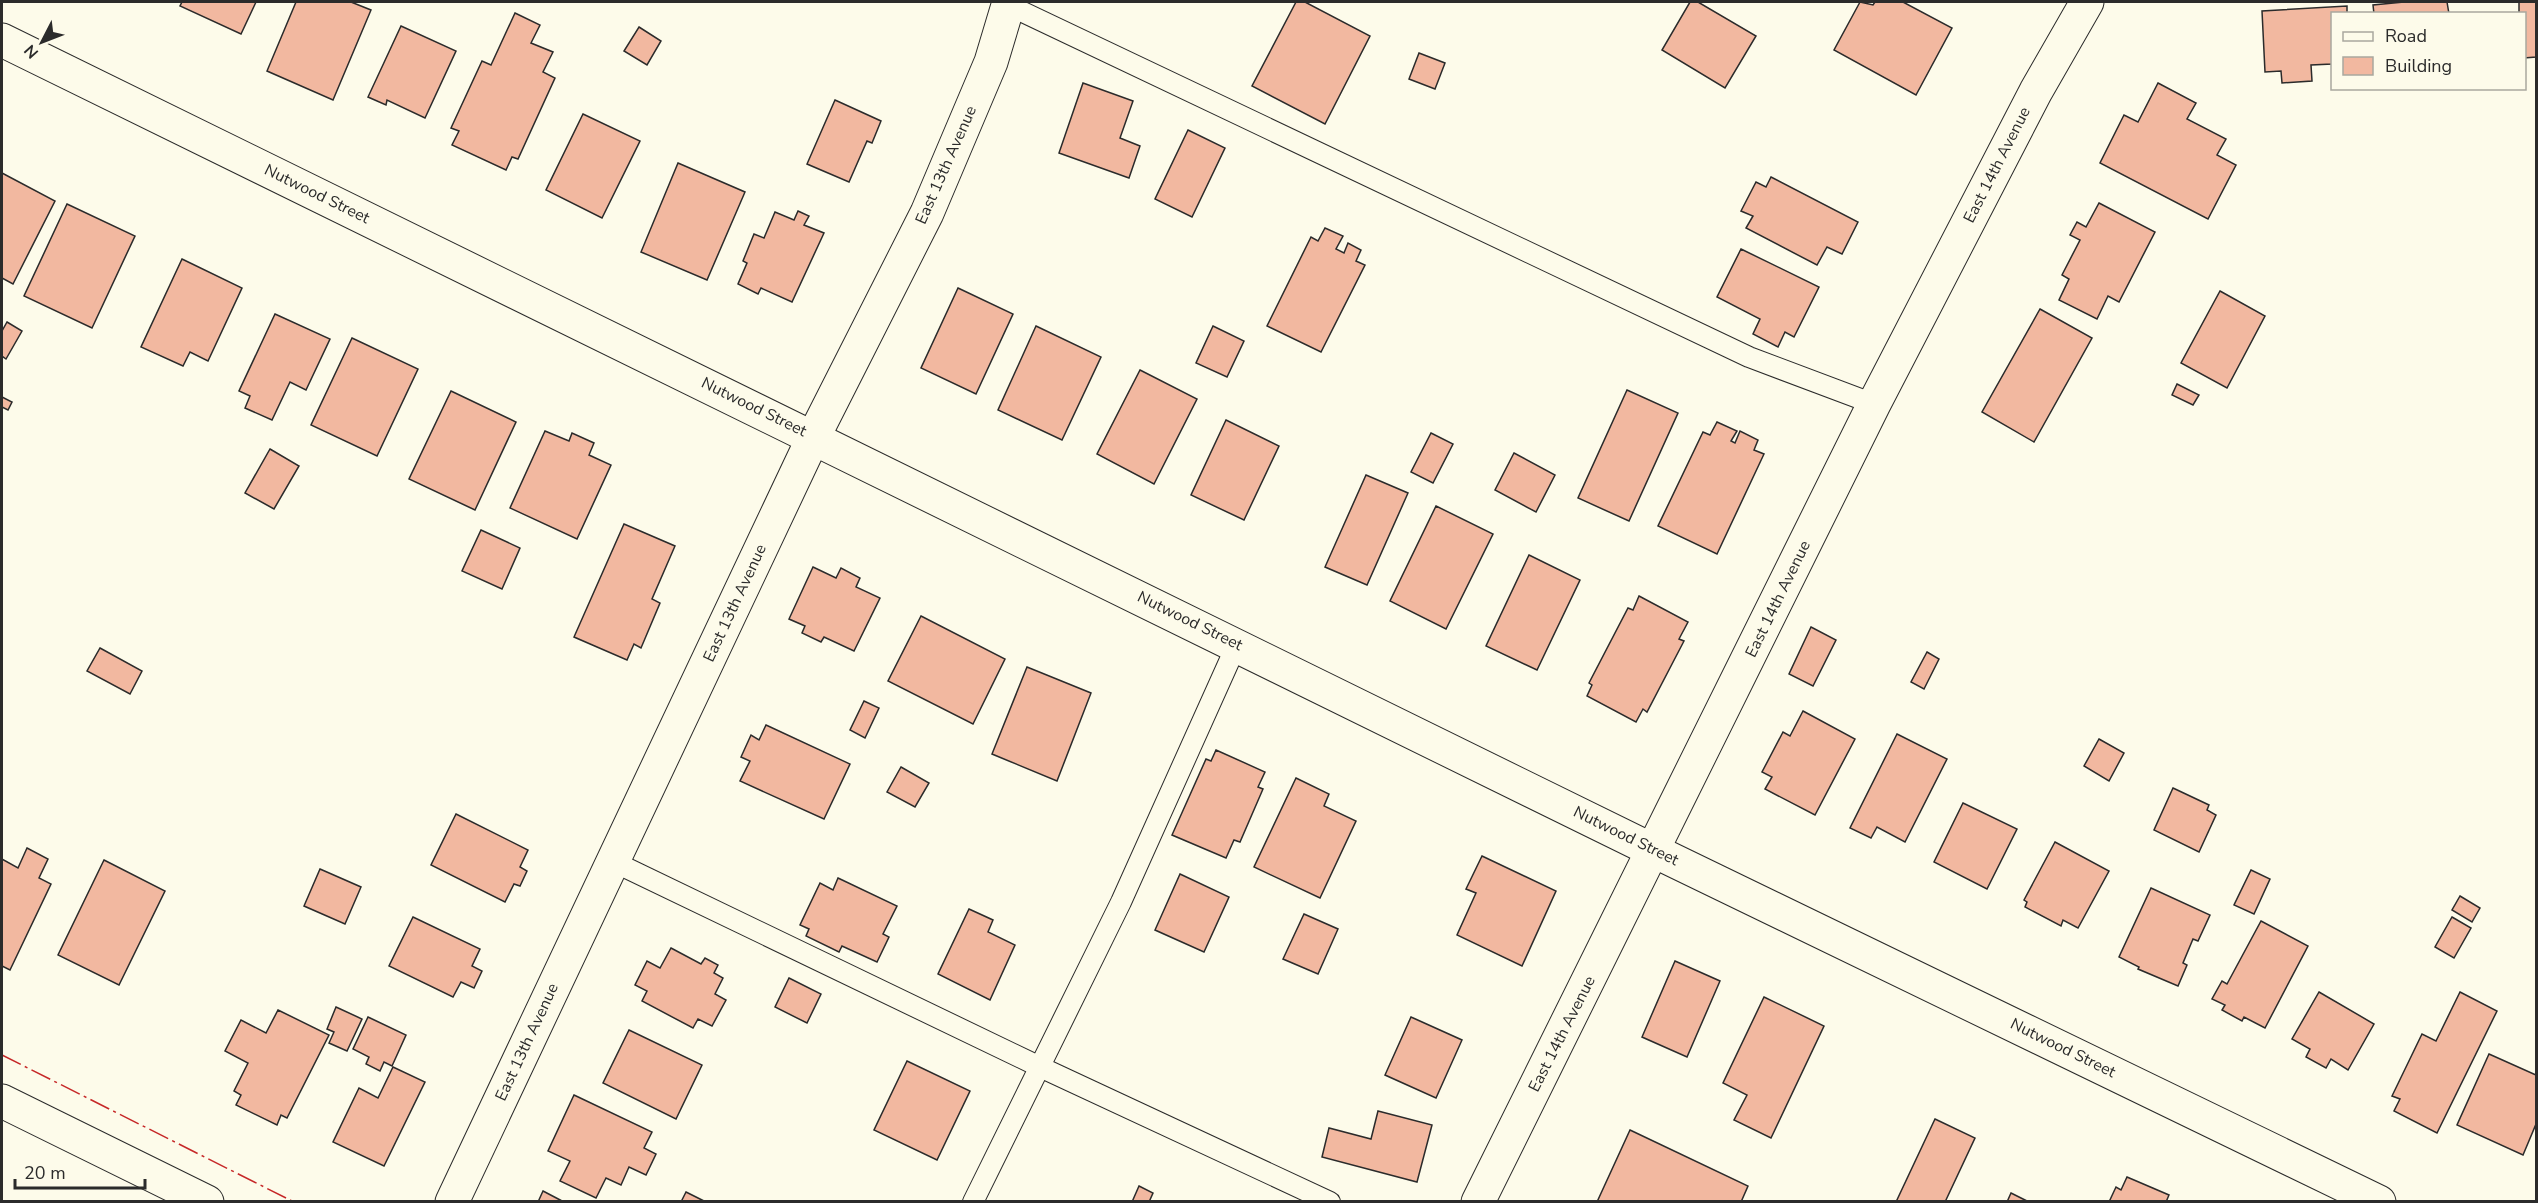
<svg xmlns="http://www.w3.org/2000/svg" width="2538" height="1203" font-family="'Nunito Sans',sans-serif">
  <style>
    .building { fill: #f2b8a0; stroke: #2b2b2b; stroke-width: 1.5 }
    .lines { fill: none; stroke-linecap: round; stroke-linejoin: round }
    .lane-casing { stroke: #2b2b2b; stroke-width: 22 }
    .street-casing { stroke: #2b2b2b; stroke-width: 35 }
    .lane { stroke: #fdfbea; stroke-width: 20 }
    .street { stroke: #fdfbea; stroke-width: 33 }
    .power { stroke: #c62828; stroke-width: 1.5; stroke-dasharray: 21 4.5 3 4.5; stroke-linecap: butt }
    .labels { text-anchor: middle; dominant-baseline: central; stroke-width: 4.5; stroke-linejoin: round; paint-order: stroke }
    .street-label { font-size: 16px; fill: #2b2b2b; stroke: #fdfbea }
  </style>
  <rect width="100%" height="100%" fill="#fdfbea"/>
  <g class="building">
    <polygon points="182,2 256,2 241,34 180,6"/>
    <polygon points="296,2 351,2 371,10 333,100 267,71"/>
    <polygon points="1296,2 1305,2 1370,36 1325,124 1252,86"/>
    <polygon points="1690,2 1698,2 1756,36 1725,88 1662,50"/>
    <polygon points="1860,2 1873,5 1875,2 1903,2 1952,28 1916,95 1834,50"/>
    <polygon points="2404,2 2447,2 2449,14 2374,14 2373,5"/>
    <polygon points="2519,2 2536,2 2536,57 2524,58 2524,14 2519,14"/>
    <polygon points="2347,6 2347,14 2332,14 2332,64 2311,65 2312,81 2282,83 2281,71 2265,72 2262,11"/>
    <polygon points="515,13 540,25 531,43 553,52 543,72 555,78 518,159 512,157 506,170 452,145 459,131 451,128 482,61 491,65"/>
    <polygon points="401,26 456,51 425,118 387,100 386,105 368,97"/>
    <polygon points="639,27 661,41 647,65 624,51"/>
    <polygon points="1419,53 1445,63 1435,89 1409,79"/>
    <polygon points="1083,83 1133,101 1120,138 1140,146 1129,178 1059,153"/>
    <polygon points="2158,83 2196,103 2187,119 2226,139 2217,155 2236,165 2208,219 2100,163 2124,115 2138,122"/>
    <polygon points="835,100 881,121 872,143 867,141 849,182 807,164"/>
    <polygon points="583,114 640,141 602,218 546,190"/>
    <polygon points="1188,130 1225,148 1192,217 1155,199"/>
    <polygon points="678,163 745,192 707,280 641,252"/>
    <polygon points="2,173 55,201 13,284 2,278"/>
    <polygon points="1771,177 1858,222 1842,254 1827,247 1817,265 1746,228 1753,216 1741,211 1756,182 1766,187"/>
    <polygon points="2099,203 2155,232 2119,302 2108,296 2097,319 2059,300 2069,279 2062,275 2080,240 2070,235 2077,222 2086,227"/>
    <polygon points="67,204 135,236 92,328 24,296"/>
    <polygon points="798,211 809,216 804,225 824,233 792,302 761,288 758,294 738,284 747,263 743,261 754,234 764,238 775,212 794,220"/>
    <polygon points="1325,228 1343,236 1336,249 1344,253 1348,243 1361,250 1356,261 1365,265 1321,352 1267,326 1311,237 1318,241"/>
    <polygon points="1741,249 1819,287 1794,337 1785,332 1778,347 1753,334 1760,319 1717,297"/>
    <polygon points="182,259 242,288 208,361 190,352 183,366 141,347"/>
    <polygon points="958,288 1013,314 976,394 921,368"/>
    <polygon points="2220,291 2265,316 2227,388 2181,363"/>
    <polygon points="2040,309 2092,338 2034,442 1982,412"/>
    <polygon points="275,314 330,339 306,390 290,382 272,420 245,408 250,396 239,391"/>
    <polygon points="7,322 22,331 6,359 2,356 2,331"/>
    <polygon points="1036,326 1101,357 1062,440 998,410"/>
    <polygon points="1213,326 1244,341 1227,377 1196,363"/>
    <polygon points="352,338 418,369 377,456 311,425"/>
    <polygon points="1140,370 1197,399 1154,484 1097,454"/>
    <polygon points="2177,384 2199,395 2193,405 2172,395"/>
    <polygon points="1627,390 1678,413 1629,521 1578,498"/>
    <polygon points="451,391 516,422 475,510 409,479"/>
    <polygon points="2,397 12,402 8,410 2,407"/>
    <polygon points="1226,420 1279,446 1244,520 1191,495"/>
    <polygon points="1717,422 1737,431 1731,441 1735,443 1740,431 1758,440 1754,450 1764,454 1717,554 1658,526 1703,432 1710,435"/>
    <polygon points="545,431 569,441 572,433 594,443 589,455 611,465 577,539 510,508"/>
    <polygon points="1431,433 1453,444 1433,483 1411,472"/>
    <polygon points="270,449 299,466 274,509 245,493"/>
    <polygon points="1514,453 1555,475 1536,512 1495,490"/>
    <polygon points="1366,475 1408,493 1367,585 1325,567"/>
    <polygon points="1436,506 1493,534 1446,629 1390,601"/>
    <polygon points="624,524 675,546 652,599 660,603 641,648 634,644 627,660 574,637"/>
    <polygon points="481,530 520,548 502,589 462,571"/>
    <polygon points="1529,555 1580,580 1537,670 1486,646"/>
    <polygon points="813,567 836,578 841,568 860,578 856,587 880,598 854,651 824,637 821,642 802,633 805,626 789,619"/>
    <polygon points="1639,596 1688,622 1679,639 1684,641 1647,712 1643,709 1636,722 1587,696 1592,685 1589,683 1628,608 1633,610"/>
    <polygon points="921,616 1005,659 973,724 888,681"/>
    <polygon points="1811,627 1836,640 1813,686 1789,674"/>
    <polygon points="100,648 142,671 130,694 87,671"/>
    <polygon points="1927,652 1939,659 1924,689 1911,682"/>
    <polygon points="1027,667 1091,693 1057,781 992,754"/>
    <polygon points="864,701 879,708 865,738 850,730"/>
    <polygon points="1803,711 1855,739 1815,815 1765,789 1772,777 1762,772 1783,732 1790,736"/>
    <polygon points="766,725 850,764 824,819 740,781 750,761 741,757 751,735 759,740"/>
    <polygon points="1897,734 1947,759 1905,842 1877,827 1871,838 1850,828"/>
    <polygon points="2099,739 2124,753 2109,781 2084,766"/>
    <polygon points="1216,750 1265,772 1258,787 1263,789 1240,842 1234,840 1226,858 1172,835 1206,759 1211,761"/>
    <polygon points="901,767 929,783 915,807 887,792"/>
    <polygon points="1296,778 1329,794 1324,806 1356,821 1320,898 1254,867"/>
    <polygon points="2173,788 2209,805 2207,810 2216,815 2199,852 2154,830"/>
    <polygon points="1963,803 2017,829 1987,889 1934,862"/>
    <polygon points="456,814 528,850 520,867 527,871 520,886 514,884 505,902 431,865"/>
    <polygon points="2055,842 2109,871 2078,928 2063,920 2061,926 2025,907 2027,902 2024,900"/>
    <polygon points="27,848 48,859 39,878 51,884 10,970 2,966 2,859 18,868"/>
    <polygon points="1482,856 1556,891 1522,966 1457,935 1476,893 1466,889"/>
    <polygon points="104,860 165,891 119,985 58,955"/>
    <polygon points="320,869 361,887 345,924 304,906"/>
    <polygon points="2251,870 2270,879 2254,914 2234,905"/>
    <polygon points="1180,874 1229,897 1204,952 1155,930"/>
    <polygon points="838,878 897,906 883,934 889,937 877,962 842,946 839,952 806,936 809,929 800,925 820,883 833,890"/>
    <polygon points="2151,888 2210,915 2198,941 2193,939 2183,963 2187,965 2178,986 2138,969 2139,967 2119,957"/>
    <polygon points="2460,896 2480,908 2472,922 2452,910"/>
    <polygon points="969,909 993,920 988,932 1015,945 990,1000 938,974"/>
    <polygon points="1304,914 1338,929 1318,974 1283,959"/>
    <polygon points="413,917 480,949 472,966 482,971 474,988 461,982 453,997 389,966"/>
    <polygon points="2452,917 2471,928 2454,958 2435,947"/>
    <polygon points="2261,921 2308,946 2265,1028 2244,1017 2242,1021 2222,1010 2225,1005 2212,999 2222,981 2227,984"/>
    <polygon points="671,948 701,964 705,958 718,965 714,973 723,978 715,994 726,1000 712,1026 698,1019 693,1028 642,1001 647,991 635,985 647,961 660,968"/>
    <polygon points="1675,961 1720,981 1687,1057 1642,1037"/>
    <polygon points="789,978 821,994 807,1023 775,1007"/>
    <polygon points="2319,992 2374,1024 2348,1070 2331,1059 2326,1068 2306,1057 2310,1049 2292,1039"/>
    <polygon points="2460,992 2497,1011 2437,1133 2394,1111 2400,1099 2392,1096 2422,1034 2436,1041"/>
    <polygon points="1764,997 1824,1026 1771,1138 1734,1120 1747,1095 1723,1083"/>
    <polygon points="336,1007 362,1019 347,1051 329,1043 334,1032 327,1029"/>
    <polygon points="278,1010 329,1035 287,1118 281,1115 277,1125 236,1105 241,1095 234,1091 248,1063 225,1051 241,1020 266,1033"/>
    <polygon points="368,1017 406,1035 392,1066 384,1062 380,1071 366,1064 369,1057 353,1049"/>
    <polygon points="1411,1017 1462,1040 1436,1098 1385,1075"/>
    <polygon points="629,1030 702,1065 676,1119 603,1083"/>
    <polygon points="2489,1054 2536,1075 2536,1124 2523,1155 2457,1125"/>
    <polygon points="907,1061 970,1091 937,1160 874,1130"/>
    <polygon points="393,1067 425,1082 384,1166 333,1142 359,1088 378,1098"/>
    <polygon points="574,1095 652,1132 644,1148 656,1154 646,1175 629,1167 621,1185 606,1178 596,1198 560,1181 570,1161 548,1151"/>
    <polygon points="1378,1111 1432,1125 1417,1182 1322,1157 1329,1128 1371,1139"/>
    <polygon points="1935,1119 1975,1138 1945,1202 1896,1202"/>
    <polygon points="1630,1130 1748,1186 1741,1202 1597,1202"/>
    <polygon points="2127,1177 2169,1195 2166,1202 2109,1202 2116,1187 2121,1190"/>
    <polygon points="1139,1186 1153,1193 1149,1202 1132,1202"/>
    <polygon points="543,1191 564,1202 538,1202"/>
    <polygon points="686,1192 706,1202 681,1202"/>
    <polygon points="2011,1193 2029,1202 2007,1202"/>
  </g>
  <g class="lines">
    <g class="lane-casing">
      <g id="lane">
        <polyline points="1008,5 1749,357 1874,404"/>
        <polyline points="612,861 1038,1066 1330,1202"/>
        <polyline points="973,1202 1121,902 1237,644"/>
      </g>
    </g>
    <g class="street-casing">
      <g id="street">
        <polyline points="2,40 1654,851 2379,1202"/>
        <polyline points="2,1101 207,1202"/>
        <polyline points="452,1202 814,436 927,213 991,62 1009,2"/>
        <polyline points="1478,1202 1874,404 2036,91 2087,2"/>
      </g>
    </g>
    <use href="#lane" class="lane"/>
    <use href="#street" class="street"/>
    <polyline class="power" points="2,1055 294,1202"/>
  </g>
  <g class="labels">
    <g class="street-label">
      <text transform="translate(946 165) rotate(-66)">East 13th Avenue</text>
      <text transform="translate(1997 165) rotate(-63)">East 14th Avenue</text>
      <text transform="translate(317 194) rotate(26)">Nutwood Street</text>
      <text transform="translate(754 407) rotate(26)">Nutwood Street</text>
      <text transform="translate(1778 599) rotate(-64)">East 14th Avenue</text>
      <text transform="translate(735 603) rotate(-65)">East 13th Avenue</text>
      <text transform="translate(1190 621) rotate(26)">Nutwood Street</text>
      <text transform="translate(1626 836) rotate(26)">Nutwood Street</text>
      <text transform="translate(1562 1034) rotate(-63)">East 14th Avenue</text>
      <text transform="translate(527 1042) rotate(-65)">East 13th Avenue</text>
      <text transform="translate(2063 1048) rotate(26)">Nutwood Street</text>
    </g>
  </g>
  <rect width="2538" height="1203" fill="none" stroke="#2b2b2b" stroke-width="6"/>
  <rect x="2331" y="12" width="195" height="78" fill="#fdfbea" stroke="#a9a89e" stroke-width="1.5"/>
  <rect x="2343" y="32" width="30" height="9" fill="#fdfbea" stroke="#a9a89e" stroke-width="1.5"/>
  <text x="2385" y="42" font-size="18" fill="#2b2b2b">Road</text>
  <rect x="2343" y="57" width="30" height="18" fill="#f2b8a0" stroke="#a9a89e" stroke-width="1.5"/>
  <text x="2385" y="72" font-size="18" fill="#2b2b2b">Building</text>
  <g transform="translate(42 42) rotate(228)" stroke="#fdfbea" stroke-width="4.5" paint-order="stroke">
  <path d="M0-4.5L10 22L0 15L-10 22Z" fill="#2b2b2b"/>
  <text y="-9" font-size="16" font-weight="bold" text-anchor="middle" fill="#2b2b2b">N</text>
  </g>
  <path d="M15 1179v9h130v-9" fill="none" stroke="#2b2b2b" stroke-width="3"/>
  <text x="24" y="1179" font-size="18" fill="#2b2b2b" stroke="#fdfbea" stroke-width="4.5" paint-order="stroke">20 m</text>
</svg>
